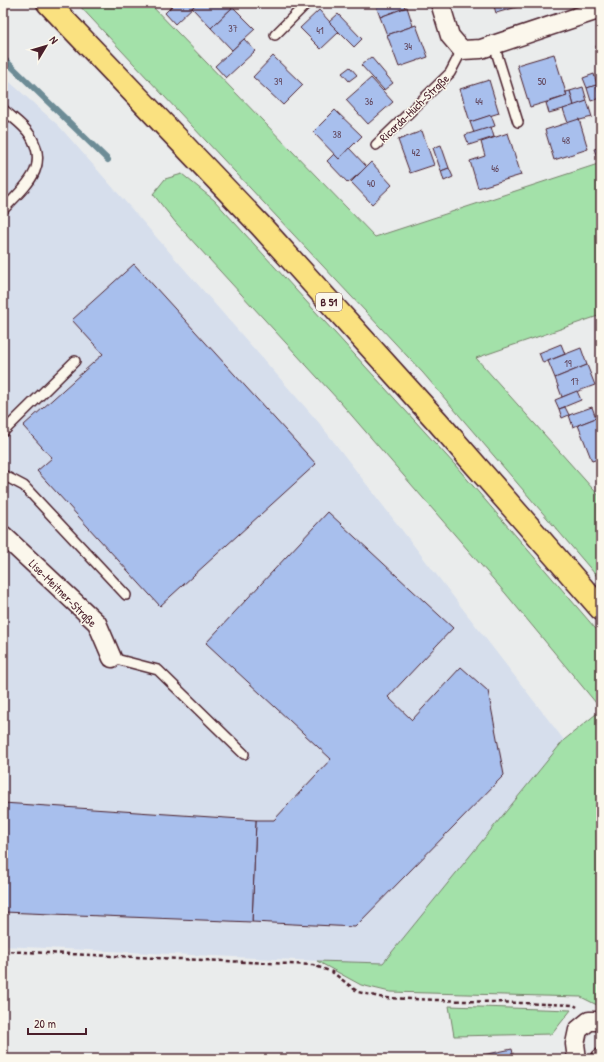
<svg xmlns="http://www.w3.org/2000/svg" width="604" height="1062" font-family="'Patrick Hand',sans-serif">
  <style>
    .built { fill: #d6deec }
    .green { fill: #a3e1a9; stroke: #76806a }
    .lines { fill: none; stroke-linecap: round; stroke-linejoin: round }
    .stream { stroke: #6d8c96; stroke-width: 6 }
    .building { fill: #a8bfed; stroke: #4a1f2b }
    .service-casing { stroke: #4a1f2b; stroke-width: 12 }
    .minor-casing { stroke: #4a1f2b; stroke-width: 21 }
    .primary-casing { stroke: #4a1f2b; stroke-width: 25 }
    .path { stroke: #4a1f2b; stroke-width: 2.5; stroke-dasharray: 4 3; stroke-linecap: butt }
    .service { stroke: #fbf7ec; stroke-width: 9 }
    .minor { stroke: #fbf7ec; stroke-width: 18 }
    .primary { stroke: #fae180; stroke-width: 22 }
    .labels { text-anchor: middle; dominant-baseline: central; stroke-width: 3; stroke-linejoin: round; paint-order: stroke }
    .number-label { font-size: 10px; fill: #62475c }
    .shield { fill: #fbf7ec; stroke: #7f6065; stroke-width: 1 }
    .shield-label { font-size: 11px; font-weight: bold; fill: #4a1f2b }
    .street-label { font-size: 12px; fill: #4a1f2b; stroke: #fbf7ec }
  </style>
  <rect width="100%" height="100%" fill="#eaecec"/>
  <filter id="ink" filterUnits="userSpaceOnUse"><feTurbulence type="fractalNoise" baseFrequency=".025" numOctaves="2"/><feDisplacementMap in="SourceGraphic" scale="8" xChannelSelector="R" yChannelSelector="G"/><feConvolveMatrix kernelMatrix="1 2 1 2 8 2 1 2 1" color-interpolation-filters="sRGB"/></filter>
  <g filter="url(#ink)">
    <polygon class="built" points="3,76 59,126 320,424 564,740 383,964 3,946"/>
    <g class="green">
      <polygon points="77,3 149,3 375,237 601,163 601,315 476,358 601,498 601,581 423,373"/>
      <polygon points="182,174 214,200 455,465 601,635 601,709 506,594 340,402 176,223 153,194 165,179"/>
      <polygon points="601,710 601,1007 581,997 390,992 361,985 317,961 383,963 564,740"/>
      <polygon points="449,1006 571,1010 552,1034 454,1036"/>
    </g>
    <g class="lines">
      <polyline class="stream" points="3,58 108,160"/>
    </g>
    <g class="building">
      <polygon points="175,3 197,3 175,24 165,13"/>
      <polygon points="197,3 230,3 233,7 211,28 192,8"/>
      <polygon points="375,3 404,3 405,8 380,17"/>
      <polygon points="493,3 516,3 517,7 496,13"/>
      <polygon points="233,7 255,29 232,50 211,28"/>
      <polygon points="407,7 413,26 387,35 380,17"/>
      <polygon points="319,10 339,32 321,49 300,28"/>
      <polygon points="338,14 362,39 354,47 329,22"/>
      <polygon points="416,25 428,57 399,67 387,35"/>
      <polygon points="244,39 255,51 226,78 215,66"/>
      <polygon points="601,44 601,64 596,46"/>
      <polygon points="554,54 567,96 530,107 517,65"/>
      <polygon points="273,56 303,85 283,105 253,77"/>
      <polygon points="371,57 393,83 384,90 361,65"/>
      <polygon points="350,67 357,75 349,81 342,73"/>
      <polygon points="594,74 597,85 587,88 583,78"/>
      <polygon points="371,78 393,102 368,124 346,100"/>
      <polygon points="489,80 499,113 470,122 460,89"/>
      <polygon points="596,85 600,98 591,101 587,88"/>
      <polygon points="583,87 587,101 574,106 570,91"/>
      <polygon points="570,91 574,106 549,113 546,103 567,96 566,92"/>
      <polygon points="587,101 592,117 568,123 563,109"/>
      <polygon points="335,110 362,136 339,159 313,132"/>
      <polygon points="491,115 495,126 474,133 470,122"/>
      <polygon points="579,119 588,149 554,160 545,130"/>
      <polygon points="491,127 494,137 469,145 465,135"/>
      <polygon points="422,131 434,165 410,173 398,140"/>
      <polygon points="508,133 521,175 478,188 470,161 485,156 481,142"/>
      <polygon points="441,145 449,168 441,171 433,148"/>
      <polygon points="601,147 601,156 597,157 594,149"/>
      <polygon points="349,148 367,167 348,183 327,161 334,154 339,159"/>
      <polygon points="371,162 392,185 372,204 351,182"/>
      <polygon points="449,168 453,177 444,181 441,171"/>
      <polygon points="134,264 316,464 160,606 37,471 52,458 23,426 103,354 72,320"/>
      <polygon points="561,344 565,354 543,363 539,353"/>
      <polygon points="581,348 587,365 555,378 548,361"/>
      <polygon points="587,365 595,385 562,397 555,378"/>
      <polygon points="577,391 581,400 559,409 555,400"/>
      <polygon points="565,407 569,415 562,418 559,409"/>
      <polygon points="592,407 596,418 573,427 569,415"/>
      <polygon points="601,416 601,458 592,461 578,425"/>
      <polygon points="328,512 453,628 388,697 412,720 461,667 488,691 504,775 355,927 252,922 256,820 274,820 331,759 206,643"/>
      <polygon points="3,803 256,820 252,922 3,912"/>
      <polygon points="512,1049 514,1059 484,1059 483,1055"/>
    </g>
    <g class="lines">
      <g class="service-casing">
        <g id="service">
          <polyline points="275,35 307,3"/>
          <polyline points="494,45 518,122"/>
          <path d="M3 109C11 117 24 125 30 135 51 168 24 187 3 210"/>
          <polyline points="376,145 450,73 462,50"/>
          <polyline points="3,432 75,361"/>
          <polyline points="3,475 24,486 126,595"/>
          <polyline points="112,658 158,670 244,754"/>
        </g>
      </g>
      <g class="minor-casing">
        <g id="minor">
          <polyline points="440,3 450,36 462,50 481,49 601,9"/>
          <polyline points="3,535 97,623 112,658"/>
          <polyline points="577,1059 575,1044 578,1030 589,1021 601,1021"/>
          <polyline points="600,1059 601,1058"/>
        </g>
      </g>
      <g class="primary-casing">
        <polyline id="primary" points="48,3 261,226 437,421 601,609"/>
      </g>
      <polyline class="path" points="3,951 313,965 332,972 358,992 384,998 574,1005 577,1007"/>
      <use href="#service" class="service"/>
      <use href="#minor" class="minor"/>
      <use href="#primary" class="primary"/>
    </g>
  </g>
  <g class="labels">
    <g class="number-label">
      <text x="233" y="28">37</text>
      <text x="320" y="30">41</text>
      <text x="408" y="46">34</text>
      <text x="278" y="81">39</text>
      <text x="542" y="81">50</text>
      <text x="369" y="101">36</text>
      <text x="479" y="101">44</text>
      <text x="337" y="134">38</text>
      <text x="566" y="140">48</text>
      <text x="416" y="152">42</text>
      <text x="495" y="168">46</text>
      <text x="371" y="183">40</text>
      <text x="568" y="363">19</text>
      <text x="575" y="381">17</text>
    </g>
    <rect class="shield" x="316" y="293" width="26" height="18" rx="3"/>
    <g class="shield-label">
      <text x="329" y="302">B 51</text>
    </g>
    <g class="street-label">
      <text transform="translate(414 108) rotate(-44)">Ricarda-Huch-Straße</text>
      <text transform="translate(63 593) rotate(45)">Lise-Meitner-Straße</text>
    </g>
  </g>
  <rect width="604" height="1062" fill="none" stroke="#fbf7ec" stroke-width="16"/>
  <rect x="8" y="8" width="588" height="1046" fill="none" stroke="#4a1f2b" stroke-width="1.5" filter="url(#ink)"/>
  <g transform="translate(46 46) rotate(52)" stroke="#fbf7ec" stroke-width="3" paint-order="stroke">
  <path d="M0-3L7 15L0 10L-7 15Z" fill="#4a1f2b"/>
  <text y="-6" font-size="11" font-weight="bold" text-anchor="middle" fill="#4a1f2b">N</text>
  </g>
  <path d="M28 1028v6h58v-6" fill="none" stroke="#4a1f2b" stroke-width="2"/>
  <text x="34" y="1028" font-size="12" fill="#4a1f2b" stroke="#fbf7ec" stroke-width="3" paint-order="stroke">20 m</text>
</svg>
